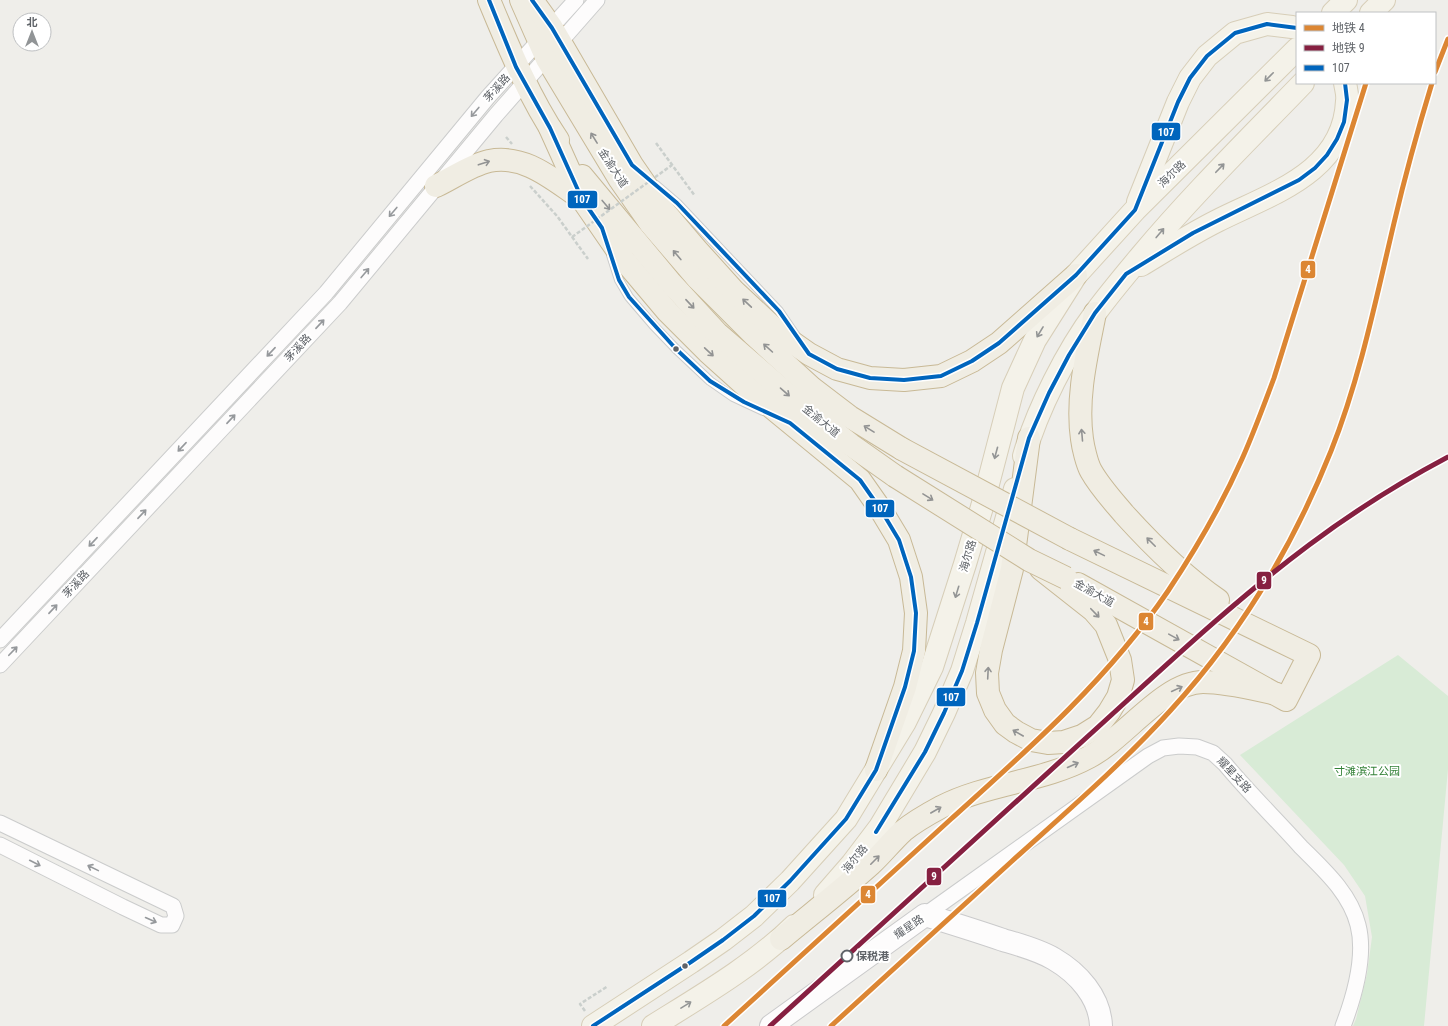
<svg xmlns="http://www.w3.org/2000/svg" width="1448" height="1026" font-family="'Roboto Condensed','Noto Sans SC',sans-serif">
  <style>
    .green { fill: #d8ebd6 }
    .lines { fill: none; stroke-linecap: round; stroke-linejoin: round }
    .lane-casing { stroke: #cbcccc; stroke-width: 10 }
    .street-casing { stroke: #cbcccc; stroke-width: 17 }
    .secondary-casing { stroke: #cacacb; stroke-width: 24 }
    .primary-casing { stroke: #d7ceb8; stroke-width: 24 }
    .highway-casing { stroke: #c8b996; stroke-width: 24 }
    .path { stroke: #cacfcc; stroke-width: 2.5; stroke-dasharray: 4 2; stroke-linecap: butt }
    .lane { stroke: #fdfcfc; stroke-width: 8 }
    .street { stroke: #fdfcfc; stroke-width: 15 }
    .secondary { stroke: #fdfcfc; stroke-width: 22 }
    .primary { stroke: #f4f2e9; stroke-width: 22 }
    .highway { stroke: #f0ede3; stroke-width: 22 }
    .highway-bridge-casing { stroke: #c8b996; stroke-width: 24; stroke-linecap: butt }
    .path-bridge { stroke: #cacfcc; stroke-width: 2.5; stroke-dasharray: 4 2; stroke-linecap: butt }
    .highway-bridge { stroke: #f0ede3; stroke-width: 22 }
    .bus-1-casing { stroke: #fff; stroke-width: 7 }
    .bus-1 { stroke: #0065bd; stroke-width: 4 }
    .metro-1-casing { stroke: #fff; stroke-width: 8 }
    .metro-2-casing { stroke: #fff; stroke-width: 8 }
    .metro-1 { stroke: #dc8633; stroke-width: 5 }
    .metro-2 { stroke: #862041; stroke-width: 5 }
    .oneway { stroke: #939595 }
    .oneway2 { stroke: #96999c }
    .oneway3 { stroke: #929393 }
    .bus-dot { fill: #5f6368; stroke: #fff; stroke-width: 1.5 }
    .stop-dot { fill: #fff; stroke: #5f6368; stroke-width: 2 }
    .labels { text-anchor: middle; dominant-baseline: central; stroke-width: 4; stroke-linejoin: round; paint-order: stroke }
    .street-label { font-size: 11px; fill: #5f6368; stroke: #fff }
    .park-label { font-size: 11px; fill: #348238; stroke: #fff }
    .stop-label { font-size: 11px; font-weight: bold; fill: #5f6368; stroke: #fff; text-anchor: start }
    .line-badge { stroke: #fff; stroke-width: 1.5 }
    .badge-label { font-size: 11px; text-anchor: middle; font-weight: bold; fill: #fff }
  </style>
  <rect width="100%" height="100%" fill="#efeeea"/>
  <polygon class="green" points="1398,655 1448,696 1448,769 1424,1026 1353,1026 1356,1019 1367,974 1372,937 1365,896 1344,865 1240,755"/>
  <g class="lines">
    <g class="lane-casing">
      <g id="lane">
        <polyline points="656,185 677,203 779,311 796,336"/>
        <polyline points="611,255 619,280 629,297 653,325 676,349 710,381 733,397 763,411"/>
      </g>
    </g>
    <g class="street-casing">
      <g id="street">
        <polyline points="0,640 326,293 488,97 576,0"/>
        <polyline points="0,665 340,303 496,115 597,0"/>
        <polyline points="0,823 173,906 176,916 172,925 161,925 123,907 0,845"/>
        <path d="M925 915 1148 756 1163 748 1179 746 1197 747 1213 753 1225 764C1249 793 1276 819 1301 847 1324 870 1350 893 1358 925 1366 956 1354 997 1343 1026"/>
      </g>
    </g>
    <g class="secondary-casing">
      <path id="secondary" d="M771 1026 925 915C951 923 977 931 1003 940 1020 945 1039 950 1054 959 1078 973 1100 997 1101 1026"/>
    </g>
    <g class="primary-casing">
      <g id="primary">
        <polyline points="1333,13 1346,0"/>
        <polyline points="1371,13 1384,0"/>
        <polyline points="1138,202 1178,102 1190,78 1207,56 1235,33 1267,24 1292,27 1297,28"/>
        <path d="M1141 265C1166 250 1191 234 1217 221 1270 194 1344 173 1347 101 1348 95 1346 89 1345 83"/>
        <path d="M1024 456C1037 410 1067 351 1096 312 1110 293 1126 274 1141 256 1192 195 1248 140 1303 83"/>
        <polyline points="825,895 852,864 880,827 925,752 944,713 962,671 977,623 1015,489"/>
        <polyline points="593,1026 691,962 723,940 754,916 790,881 846,819 905,722 932,667 965,564 982,507 1013,388 1035,340 1076,275 1135,210 1297,49"/>
        <path d="M653 1026C701 996 753 966 794 926"/>
      </g>
    </g>
    <g class="highway-casing">
      <g id="highway">
        <path d="M489 0C509 48 529 97 558 140"/>
        <polyline points="521,0 547,59 620,180 650,223 698,279 754,335 812,388 850,417 902,449"/>
        <polyline points="532,0 552,28 632,165 663,210 697,250 734,291 779,333 809,354 837,369 870,378 904,380 941,376 972,361 999,343 1076,275"/>
        <polyline points="550,128 582,199 624,260 667,311 708,352 748,388 860,480 881,510 899,540 911,577 916,613 914,651 905,687 876,770"/>
        <polyline points="582,176 671,283 717,333 799,404 851,445 895,476"/>
        <path d="M436 186C453 178 471 165 489 161 526 154 553 180 582 199"/>
        <path d="M1095 313C1087 354 1076 397 1082 439 1083 447 1087 464 1091 471 1100 487 1113 501 1124 514 1153 546 1183 576 1218 600"/>
        <polyline points="1029,438 1012,569 991,650 987,673 988,693 995,710 1005,724 1016,732 1031,740 1048,743 1064,742 1082,736 1098,726 1109,712 1118,697 1123,680 1120,660 1106,625 1093,610 1041,569"/>
        <polyline points="1070,539 1309,655 1286,700 1078,584"/>
        <path d="M781 939C811 914 842 890 871 864 882 854 892 841 903 831 914 822 928 814 941 807 988 783 1043 782 1089 757 1125 738 1164 682 1203 682 1228 682 1253 689 1277 694"/>
      </g>
    </g>
    <g class="path">
      <polyline points="506,137 512,144"/>
      <polyline points="656,143 695,196"/>
      <polyline points="530,186 557,216 588,259"/>
      <polyline points="585,1011 580,1004 608,986"/>
    </g>
    <use href="#lane" class="lane"/>
    <use href="#street" class="street"/>
    <use href="#secondary" class="secondary"/>
    <use href="#primary" class="primary"/>
    <use href="#highway" class="highway"/>
    <g class="highway-bridge-casing">
      <g id="highway-bridge">
        <polyline points="902,449 1070,539"/>
        <polyline points="895,476 1029,560 1066,578"/>
      </g>
    </g>
    <polyline class="path-bridge" points="572,237 672,165"/>
    <use href="#highway-bridge" class="highway-bridge"/>
    <g class="bus-1-casing">
      <g id="bus-1">
        <polyline points="489,0 516,67 550,128 582,199 602,228 619,280 629,297 676,349 710,381 744,402 790,423 860,480 881,510 899,540 911,577 916,613 914,651 905,687 876,770 846,819 790,881 754,916 723,940 691,962 593,1026"/>
        <polyline points="532,0 552,28 632,165 677,203 779,311 809,354 837,369 870,378 904,380 941,376 972,361 999,343 1076,275 1135,210 1178,102 1190,78 1207,56 1235,33 1267,24 1297,28"/>
        <polyline points="876,832 925,752 944,713 962,671 977,623 1029,438 1049,393 1069,355 1095,313 1126,274 1193,233 1299,180 1315,168 1327,155 1337,139 1344,122 1347,100 1345,83"/>
      </g>
    </g>
    <use href="#bus-1" class="bus-1"/>
    <g class="metro-1-casing">
      <g id="metro-1">
        <polyline points="1435,72 1448,39"/>
        <path d="M724 1026C799 957 875 888 951 819 1029 749 1109 678 1168 591 1196 549 1222 504 1242 459 1254 432 1264 405 1274 378L1366 83"/>
        <path d="M831 1026C891 972 951 917 1011 862 1065 813 1121 765 1170 711 1239 636 1293 546 1331 451 1360 378 1376 299 1394 223 1405 176 1418 129 1432 83"/>
      </g>
    </g>
    <g class="metro-2-casing">
      <path id="metro-2" d="M770 1026C875 930 981 834 1086 738 1159 672 1230 604 1309 545 1353 512 1399 483 1448 457"/>
    </g>
    <use href="#metro-1" class="metro-1"/>
    <use href="#metro-2" class="metro-2"/>
  </g>
  <defs><path id="oneway-shaft" d="M-6 0H5M1.5-3L5.5 0L1.5 3" fill="none" stroke-width="1.6" stroke-linecap="round" stroke-linejoin="round"/></defs>
  <g class="oneway">
    <use href="#oneway-shaft" transform="translate(1269 77) rotate(135)"/>
    <use href="#oneway-shaft" transform="translate(1220 168) rotate(-46)"/>
    <use href="#oneway-shaft" transform="translate(1160 233) rotate(-50)"/>
    <use href="#oneway-shaft" transform="translate(1040 332) rotate(121)"/>
    <use href="#oneway-shaft" transform="translate(996 453) rotate(105)"/>
    <use href="#oneway-shaft" transform="translate(957 592) rotate(107)"/>
    <use href="#oneway-shaft" transform="translate(686 1005) rotate(-32)"/>
  </g>
  <g class="oneway2">
    <use href="#oneway-shaft" transform="translate(475 112) rotate(130)"/>
    <use href="#oneway-shaft" transform="translate(393 212) rotate(130)"/>
    <use href="#oneway-shaft" transform="translate(365 273) rotate(-50)"/>
    <use href="#oneway-shaft" transform="translate(320 324) rotate(-47)"/>
    <use href="#oneway-shaft" transform="translate(271 352) rotate(133)"/>
    <use href="#oneway-shaft" transform="translate(231 419) rotate(-47)"/>
    <use href="#oneway-shaft" transform="translate(182 447) rotate(133)"/>
    <use href="#oneway-shaft" transform="translate(142 514) rotate(-47)"/>
    <use href="#oneway-shaft" transform="translate(93 542) rotate(133)"/>
    <use href="#oneway-shaft" transform="translate(53 609) rotate(-47)"/>
    <use href="#oneway-shaft" transform="translate(13 651) rotate(-46)"/>
    <use href="#oneway-shaft" transform="translate(35 863) rotate(27)"/>
    <use href="#oneway-shaft" transform="translate(93 868) rotate(-154)"/>
    <use href="#oneway-shaft" transform="translate(151 920) rotate(24)"/>
  </g>
  <g class="oneway3">
    <use href="#oneway-shaft" transform="translate(594 138) rotate(-122)"/>
    <use href="#oneway-shaft" transform="translate(484 163) rotate(-18)"/>
    <use href="#oneway-shaft" transform="translate(606 205) rotate(50)"/>
    <use href="#oneway-shaft" transform="translate(677 255) rotate(-130)"/>
    <use href="#oneway-shaft" transform="translate(747 303) rotate(-137)"/>
    <use href="#oneway-shaft" transform="translate(690 304) rotate(47)"/>
    <use href="#oneway-shaft" transform="translate(768 348) rotate(-138)"/>
    <use href="#oneway-shaft" transform="translate(709 352) rotate(43)"/>
    <use href="#oneway-shaft" transform="translate(785 392) rotate(41)"/>
    <use href="#oneway-shaft" transform="translate(869 429) rotate(-148)"/>
    <use href="#oneway-shaft" transform="translate(1082 435) rotate(-95)"/>
    <use href="#oneway-shaft" transform="translate(928 497) rotate(32)"/>
    <use href="#oneway-shaft" transform="translate(1151 542) rotate(-135)"/>
    <use href="#oneway-shaft" transform="translate(1099 553) rotate(-154)"/>
    <use href="#oneway-shaft" transform="translate(1095 613) rotate(46)"/>
    <use href="#oneway-shaft" transform="translate(1174 637) rotate(29)"/>
    <use href="#oneway-shaft" transform="translate(988 673) rotate(-87)"/>
    <use href="#oneway-shaft" transform="translate(1177 689) rotate(-25)"/>
    <use href="#oneway-shaft" transform="translate(1018 733) rotate(-150)"/>
    <use href="#oneway-shaft" transform="translate(1073 765) rotate(-24)"/>
    <use href="#oneway-shaft" transform="translate(936 810) rotate(-30)"/>
    <use href="#oneway-shaft" transform="translate(875 860) rotate(-45)"/>
  </g>
  <g class="bus-dot">
    <circle cx="676" cy="349" r="3.5"/>
    <circle cx="685" cy="966" r="3.5"/>
  </g>
  <circle class="stop-dot" cx="847" cy="956" r="5.5"/>
  <g class="labels">
    <g class="street-label">
      <text transform="translate(497 88) rotate(-48)">茅溪路</text>
      <text transform="translate(613 168) rotate(57)">金渝大道</text>
      <text transform="translate(1172 174) rotate(-44)">海尔路</text>
      <text transform="translate(298 348) rotate(-47)">茅溪路</text>
      <text transform="translate(821 421) rotate(39)">金渝大道</text>
      <text transform="translate(968 556) rotate(-74)">海尔路</text>
      <text transform="translate(76 584) rotate(-47)">茅溪路</text>
      <text transform="translate(1094 593) rotate(29)">金渝大道</text>
      <text transform="translate(1234 775) rotate(47)">耀星支路</text>
      <text transform="translate(855 859) rotate(-51)">海尔路</text>
      <text transform="translate(909 927) rotate(-34)">耀星路</text>
    </g>
    <g class="park-label">
      <text x="1367" y="771">寸滩滨江公园</text>
    </g>
    <g class="stop-label">
      <text x="856" y="956">保税港</text>
    </g>
  </g>
  <g class="line-badge">
    <rect x="1151" y="122" width="30" height="19" rx="4" fill="#0065bd"/>
    <rect x="567" y="190" width="31" height="19" rx="4" fill="#0065bd"/>
    <rect x="1300" y="260" width="16" height="19" rx="4" fill="#dc8633"/>
    <rect x="865" y="499" width="30" height="19" rx="4" fill="#0065bd"/>
    <rect x="1256" y="571" width="16" height="19" rx="4" fill="#862041"/>
    <rect x="1138" y="612" width="16" height="19" rx="4" fill="#dc8633"/>
    <rect x="936" y="687" width="30" height="20" rx="4" fill="#0065bd"/>
    <rect x="926" y="867" width="16" height="19" rx="4" fill="#862041"/>
    <rect x="860" y="885" width="16" height="19" rx="4" fill="#dc8633"/>
    <rect x="757" y="889" width="30" height="19" rx="4" fill="#0065bd"/>
  </g>
  <g class="badge-label">
    <text x="1166" y="136">107</text>
    <text x="582" y="203">107</text>
    <text x="1308" y="273">4</text>
    <text x="880" y="512">107</text>
    <text x="1264" y="584">9</text>
    <text x="1146" y="625">4</text>
    <text x="951" y="701">107</text>
    <text x="934" y="880">9</text>
    <text x="868" y="898">4</text>
    <text x="772" y="902">107</text>
  </g>
  <rect x="1296" y="12" width="140" height="72" fill="#ffffff" stroke="#bfc1c3"/>
  <rect x="1304" y="25" width="20" height="6" fill="#dc8633" stroke="#bfc1c3"/>
  <text x="1332" y="32" font-size="12" fill="#5f6368">地铁 4</text>
  <rect x="1304" y="45" width="20" height="6" fill="#862041" stroke="#bfc1c3"/>
  <text x="1332" y="52" font-size="12" fill="#5f6368">地铁 9</text>
  <rect x="1304" y="65" width="20" height="6" fill="#0065bd" stroke="#bfc1c3"/>
  <text x="1332" y="72" font-size="12" fill="#5f6368">107</text>
  <g transform="translate(32 32)"><circle r="19" fill="#ffffff" stroke="#bfc1c3"/>
  <path d="M0-3L7 15L0 10L-7 15Z" fill="#919496"/>
  <text y="-6" font-size="11" font-weight="bold" text-anchor="middle" fill="#5f6368">北</text>
  </g>
</svg>
